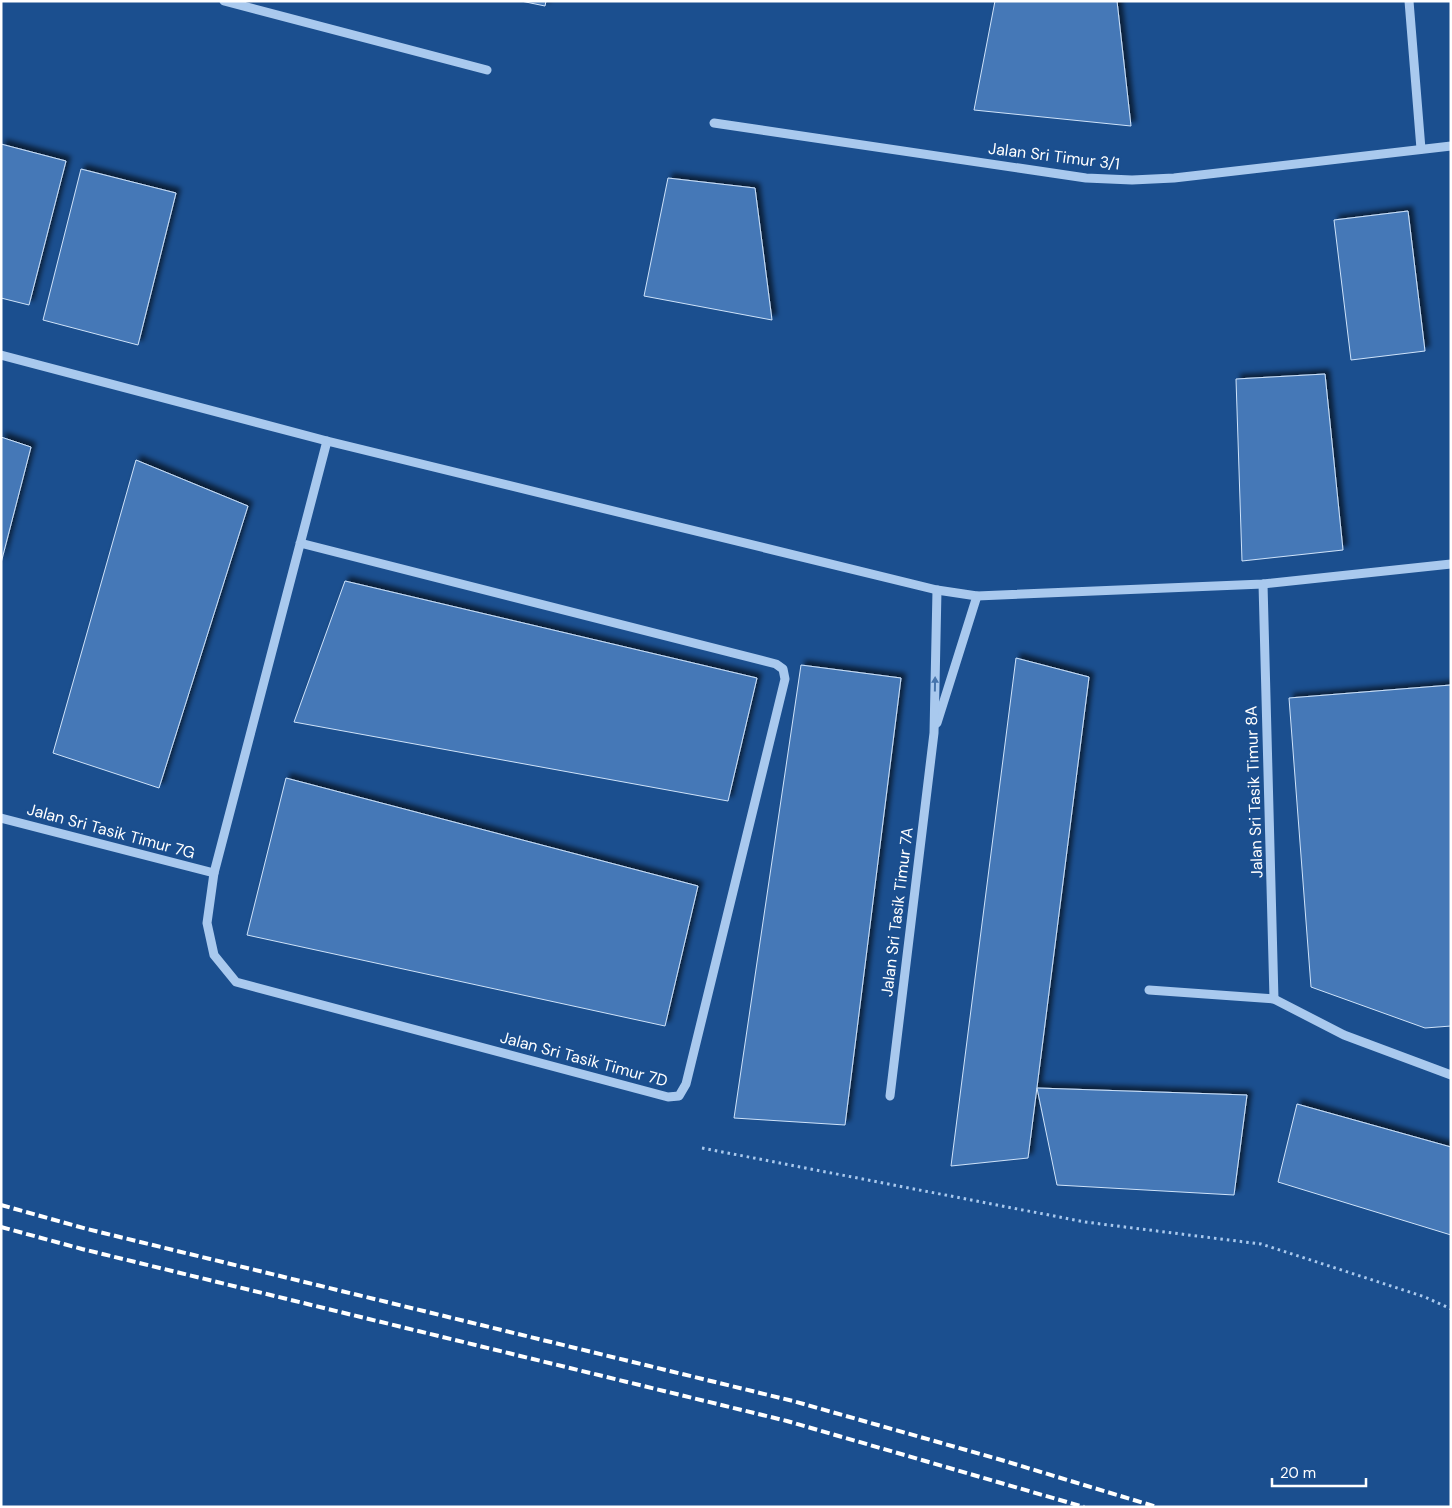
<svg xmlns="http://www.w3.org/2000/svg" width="1452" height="1508" font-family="'DM Sans',sans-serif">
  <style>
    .building { fill: #4478b7; stroke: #cfe3fa; filter: url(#shadow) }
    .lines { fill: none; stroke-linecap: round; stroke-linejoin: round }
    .path { stroke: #a9c9ee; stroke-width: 3; stroke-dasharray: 2.5 4; stroke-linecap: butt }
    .minor { stroke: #a9c9ee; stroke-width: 9 }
    .rail { stroke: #fff; stroke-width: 4; stroke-dasharray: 9 4; stroke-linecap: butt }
    .oneway { fill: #4674ac }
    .labels { text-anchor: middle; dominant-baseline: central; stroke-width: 4; stroke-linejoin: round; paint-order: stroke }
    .street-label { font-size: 16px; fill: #fff; stroke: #1b4f8f }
  </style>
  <defs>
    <filter id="shadow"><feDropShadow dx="4.5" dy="-4.5" stdDeviation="2.5" flood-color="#0009"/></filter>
  </defs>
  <rect width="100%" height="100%" fill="#1b4f8f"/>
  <g class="building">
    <polygon points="521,1 546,1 545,6"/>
    <polygon points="995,1 1117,1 1131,126 974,110"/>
    <polygon points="1,144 66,161 29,305 1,298"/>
    <polygon points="81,169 176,193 138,345 43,320"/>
    <polygon points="668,178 755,188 772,320 644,296"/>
    <polygon points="1408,211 1425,351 1351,360 1334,220"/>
    <polygon points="1325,374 1343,550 1242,561 1236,379"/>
    <polygon points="1,437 31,447 1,563"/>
    <polygon points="136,460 248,506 159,788 53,753"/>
    <polygon points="345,581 757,678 728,801 294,722"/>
    <polygon points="1016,658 1089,677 1028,1158 951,1166"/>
    <polygon points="801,665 901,678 845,1125 734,1118"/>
    <polygon points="1451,685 1451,1026 1425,1028 1311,987 1289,698"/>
    <polygon points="286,778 698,886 665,1026 247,935"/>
    <polygon points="1037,1088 1247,1095 1234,1195 1057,1185"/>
    <polygon points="1297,1104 1451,1147 1451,1235 1278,1182"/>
  </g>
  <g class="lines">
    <polyline class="path" points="702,1148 1085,1222 1261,1244 1425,1297 1451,1309"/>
    <g class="minor">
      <polyline points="224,1 487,70"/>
      <polyline points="1409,1 1421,149"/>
      <polyline points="714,123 1086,178 1132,180 1174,178 1451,146"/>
      <polyline points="1,355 327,441 937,590 977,596 1263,584 1451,564"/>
      <polyline points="300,543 776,664 783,669 785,679 686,1084 679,1096 668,1097 236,982 214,955 207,923 214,873 327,441"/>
      <polyline points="1263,584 1274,999"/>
      <polyline points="937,723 977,596"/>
      <polyline points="1,818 214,873"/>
      <polyline points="1149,990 1274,999 1344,1035 1451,1075"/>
      <polyline points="890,1096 934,733 937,590"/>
    </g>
    <g class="rail">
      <polyline points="1,1205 87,1229 793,1401 998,1459 1157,1507"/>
      <polyline points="1,1227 82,1249 787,1421 1084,1507"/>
    </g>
  </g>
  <defs><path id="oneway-solid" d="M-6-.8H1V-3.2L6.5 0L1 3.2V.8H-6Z" transform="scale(1.25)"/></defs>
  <use class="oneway" href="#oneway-solid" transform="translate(935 684) rotate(-89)"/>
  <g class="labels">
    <g class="street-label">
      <text transform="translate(1054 156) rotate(7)">Jalan Sri Timur 3/1</text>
      <text transform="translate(1254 792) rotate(-92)">Jalan Sri Tasik Timur 8A</text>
      <text transform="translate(111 831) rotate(15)">Jalan Sri Tasik Timur 7G</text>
      <text transform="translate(897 912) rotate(-83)">Jalan Sri Tasik Timur 7A</text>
      <text transform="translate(584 1059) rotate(15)">Jalan Sri Tasik Timur 7D</text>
    </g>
  </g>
  <rect width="1452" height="1508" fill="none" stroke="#ffffff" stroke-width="5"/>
  <path d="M1272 1478v8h94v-8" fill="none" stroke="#ffffff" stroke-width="2.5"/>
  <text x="1280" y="1478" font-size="15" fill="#ffffff" stroke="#1b4f8f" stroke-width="4" paint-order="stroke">20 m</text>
</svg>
